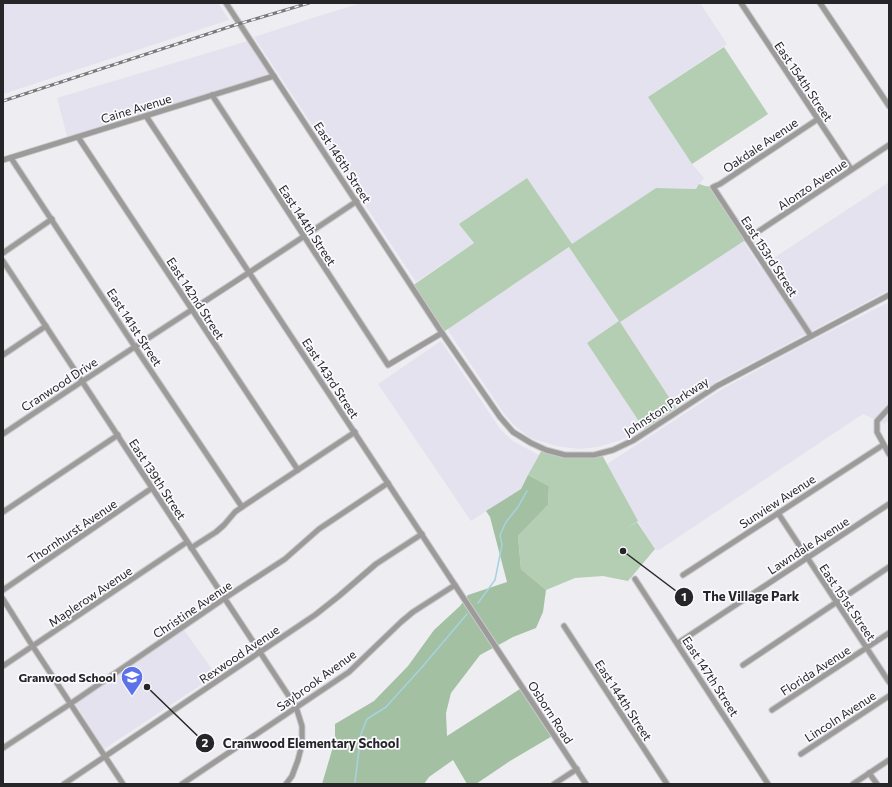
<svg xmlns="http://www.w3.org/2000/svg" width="892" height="787" font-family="Commissioner,sans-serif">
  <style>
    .built { fill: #e4e2ee }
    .green { fill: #b3ceb2 }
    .forest { fill: #a4c0a2 }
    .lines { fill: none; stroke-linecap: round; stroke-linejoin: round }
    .stream { stroke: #a5d3e1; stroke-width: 1.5 }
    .minor-casing { stroke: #cac9cd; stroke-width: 7 }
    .minor { stroke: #9c9b99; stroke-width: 5 }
    .rail-casing { stroke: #79787b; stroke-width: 3 }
    .rail { stroke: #fbfaff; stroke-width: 1.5; stroke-dasharray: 4.5; stroke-linecap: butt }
    .labels { text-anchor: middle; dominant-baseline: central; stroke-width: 3.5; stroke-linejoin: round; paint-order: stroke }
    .street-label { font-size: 12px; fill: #262527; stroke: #fbfaff }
    .poi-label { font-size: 12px; font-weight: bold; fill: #262527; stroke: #fbfaff; text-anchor: end }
    .leader { fill: none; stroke: #262527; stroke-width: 1.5 }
    .callout-dot { fill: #262527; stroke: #fbfaff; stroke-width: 1.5 }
    .mark-label { font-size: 12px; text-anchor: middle; font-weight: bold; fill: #fff }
    .callout-label { font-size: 13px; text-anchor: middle; font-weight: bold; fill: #262527; stroke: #fbfaff; stroke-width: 3.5; stroke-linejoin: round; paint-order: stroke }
  </style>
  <rect width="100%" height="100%" fill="#eeedf2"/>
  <g class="built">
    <polygon points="3,3 218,3 229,20 3,94"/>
    <polygon points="361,3 700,3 727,44 648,97 692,164 704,178 696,189 656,188 572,245 527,178 460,224 474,243 416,282 254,37 306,20"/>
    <polygon points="251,40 274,76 68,140 57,98"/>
    <polygon points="889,182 889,290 719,380 676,408 619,322 587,343 644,429 618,441 598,447 579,449 556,446 530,438 514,425 505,415 447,329 570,247 743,241 760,267"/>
    <polygon points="889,302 889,421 884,424 863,414 659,550 655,549 638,522 607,464 724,388 813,340"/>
    <polygon points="441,341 501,430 513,441 539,455 521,489 471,521 378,384"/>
    <polygon points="184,630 216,675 104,749 75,703"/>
  </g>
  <g class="green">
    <polygon points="724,47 768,114 692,164 648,97"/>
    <polygon points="527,178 572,244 656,188 696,189 699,184 705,186 713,187 747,239 620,322 676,408 644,429 587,343 619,321 569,247 442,333 412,286 474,243 459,224"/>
    <polygon points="543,448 565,455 601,453 638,521 624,530 637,522 655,549 628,581 603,576 575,578 546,590 521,569 518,536 548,505 549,486 528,475"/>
  </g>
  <polygon class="forest" points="528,475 549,486 548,505 518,536 521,569 546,590 543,612 536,628 513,637 480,655 451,693 446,713 447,736 523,687 554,735 510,761 476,784 467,784 453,760 429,777 424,784 322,784 335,740 335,724 374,701 408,666 434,630 460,606 468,595 507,582 490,517 486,511 521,489"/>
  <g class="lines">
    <g class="stream">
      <polyline points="478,603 495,580 502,545 500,535 506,522 518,507 527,491"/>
      <polyline points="354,784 355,782 361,734 367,719 386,707 423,666 467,614"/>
    </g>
    <g class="minor-casing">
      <g id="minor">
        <polyline points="226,3 442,333 500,417 513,432 531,443 546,450 565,455 594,455 613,450 634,440 717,386 889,295"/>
        <polyline points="741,3 851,169"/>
        <polyline points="820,3 889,106"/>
        <polyline points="212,95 388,365 442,333"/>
        <polyline points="146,116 586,784"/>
        <polyline points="78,137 298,470"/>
        <polyline points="11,158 135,347 242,507"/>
        <polyline points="3,160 274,76"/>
        <polyline points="747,239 889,145"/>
        <polyline points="3,253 52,219"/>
        <polyline points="3,261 296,707 302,726 302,744 298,760 292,776 286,784"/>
        <polyline points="811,336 713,187 720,184 818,119"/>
        <polyline points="3,355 46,326"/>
        <polyline points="889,408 877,421 877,432 889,454"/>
        <path d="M3 434C120 355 240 280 357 201"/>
        <polyline points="3,512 118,435"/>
        <polyline points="778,513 889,682"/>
        <polyline points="191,548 216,532 224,525 235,512 242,507 355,432"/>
        <polyline points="683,575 883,445"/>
        <polyline points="635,579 768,784"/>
        <polyline points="3,590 152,488"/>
        <polyline points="3,599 30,642 123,784"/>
        <polyline points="564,626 667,784"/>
        <polyline points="678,643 889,504"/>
        <polyline points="743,665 889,567"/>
        <polyline points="3,666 187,542"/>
        <polyline points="772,710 889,633"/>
        <polyline points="3,748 70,704 225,598 285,559 319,529 388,483"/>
        <polyline points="801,754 889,696"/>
        <polyline points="869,773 877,784"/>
        <polyline points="64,784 315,615 339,596 376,564 422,534"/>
        <polyline points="182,784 349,672 401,622 413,612 455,585"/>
        <polyline points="554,784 577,769"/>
        <polyline points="853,784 889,760"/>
      </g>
    </g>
    <use href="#minor" class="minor"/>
    <g class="rail-casing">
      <polyline id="rail" points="3,101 235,25 309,3"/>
    </g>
    <use href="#rail" class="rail"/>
  </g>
  <defs>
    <g id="school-pin" transform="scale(1.15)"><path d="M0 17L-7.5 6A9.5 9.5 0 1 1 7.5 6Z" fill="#5d71e8" stroke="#fbfaff"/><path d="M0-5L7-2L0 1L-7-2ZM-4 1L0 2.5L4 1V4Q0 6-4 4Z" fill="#fff"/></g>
  </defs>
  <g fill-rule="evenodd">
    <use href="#school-pin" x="132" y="677"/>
  </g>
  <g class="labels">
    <g class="street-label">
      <text transform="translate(804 81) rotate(56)">East 154th Street</text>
      <text transform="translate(136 108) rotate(-17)">Caine Avenue</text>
      <text transform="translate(760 145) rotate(-34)">Oakdale Avenue</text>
      <text transform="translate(343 162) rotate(57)">East 146th Street</text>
      <text transform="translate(812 184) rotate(-34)">Alonzo Avenue</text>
      <text transform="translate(308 225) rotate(57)">East 144th Street</text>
      <text transform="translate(770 256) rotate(57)">East 153rd Street</text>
      <text transform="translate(196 298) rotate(57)">East 142nd Street</text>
      <text transform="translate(135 327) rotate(57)">East 141st Street</text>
      <text transform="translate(331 378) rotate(57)">East 143rd Street</text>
      <text transform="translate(59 384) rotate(-33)">Cranwood Drive</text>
      <text transform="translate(666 406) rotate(-33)">Johnston Parkway</text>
      <text transform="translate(158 479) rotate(57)">East 139th Street</text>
      <text transform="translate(777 501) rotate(-33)">Sunview Avenue</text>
      <text transform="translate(72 531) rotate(-34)">Thornhurst Avenue</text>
      <text transform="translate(808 545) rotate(-33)">Lawndale Avenue</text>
      <text transform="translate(90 596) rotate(-34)">Maplerow Avenue</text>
      <text transform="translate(848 602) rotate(56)">East 151st Street</text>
      <text transform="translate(192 609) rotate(-34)">Christine Avenue</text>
      <text transform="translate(239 654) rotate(-34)">Rexwood Avenue</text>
      <text transform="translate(815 670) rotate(-33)">Florida Avenue</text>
      <text transform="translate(711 676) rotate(57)">East 147th Street</text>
      <text transform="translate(316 680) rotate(-36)">Saybrook Avenue</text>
      <text transform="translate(624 700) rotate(57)">East 144th Street</text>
      <text transform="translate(551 712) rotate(57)">Osborn Road</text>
      <text transform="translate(840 716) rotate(-33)">Lincoln Avenue</text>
    </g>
    <g class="poi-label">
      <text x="116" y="677">Granwood School</text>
    </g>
  </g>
  <path class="leader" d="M623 551L684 597M147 687L205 743"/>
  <g class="callout-dot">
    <circle cx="623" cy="551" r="4"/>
    <circle cx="147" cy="687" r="4"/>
    <circle cx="684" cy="597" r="10"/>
    <circle cx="205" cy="743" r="10"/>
  </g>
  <g class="mark-label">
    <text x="684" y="601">1</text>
    <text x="205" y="747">2</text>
  </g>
  <g class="callout-label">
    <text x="751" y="601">The Village Park</text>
    <text x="311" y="748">Cranwood Elementary School</text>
  </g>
  <rect width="892" height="787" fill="none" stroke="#262527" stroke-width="8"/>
</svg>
